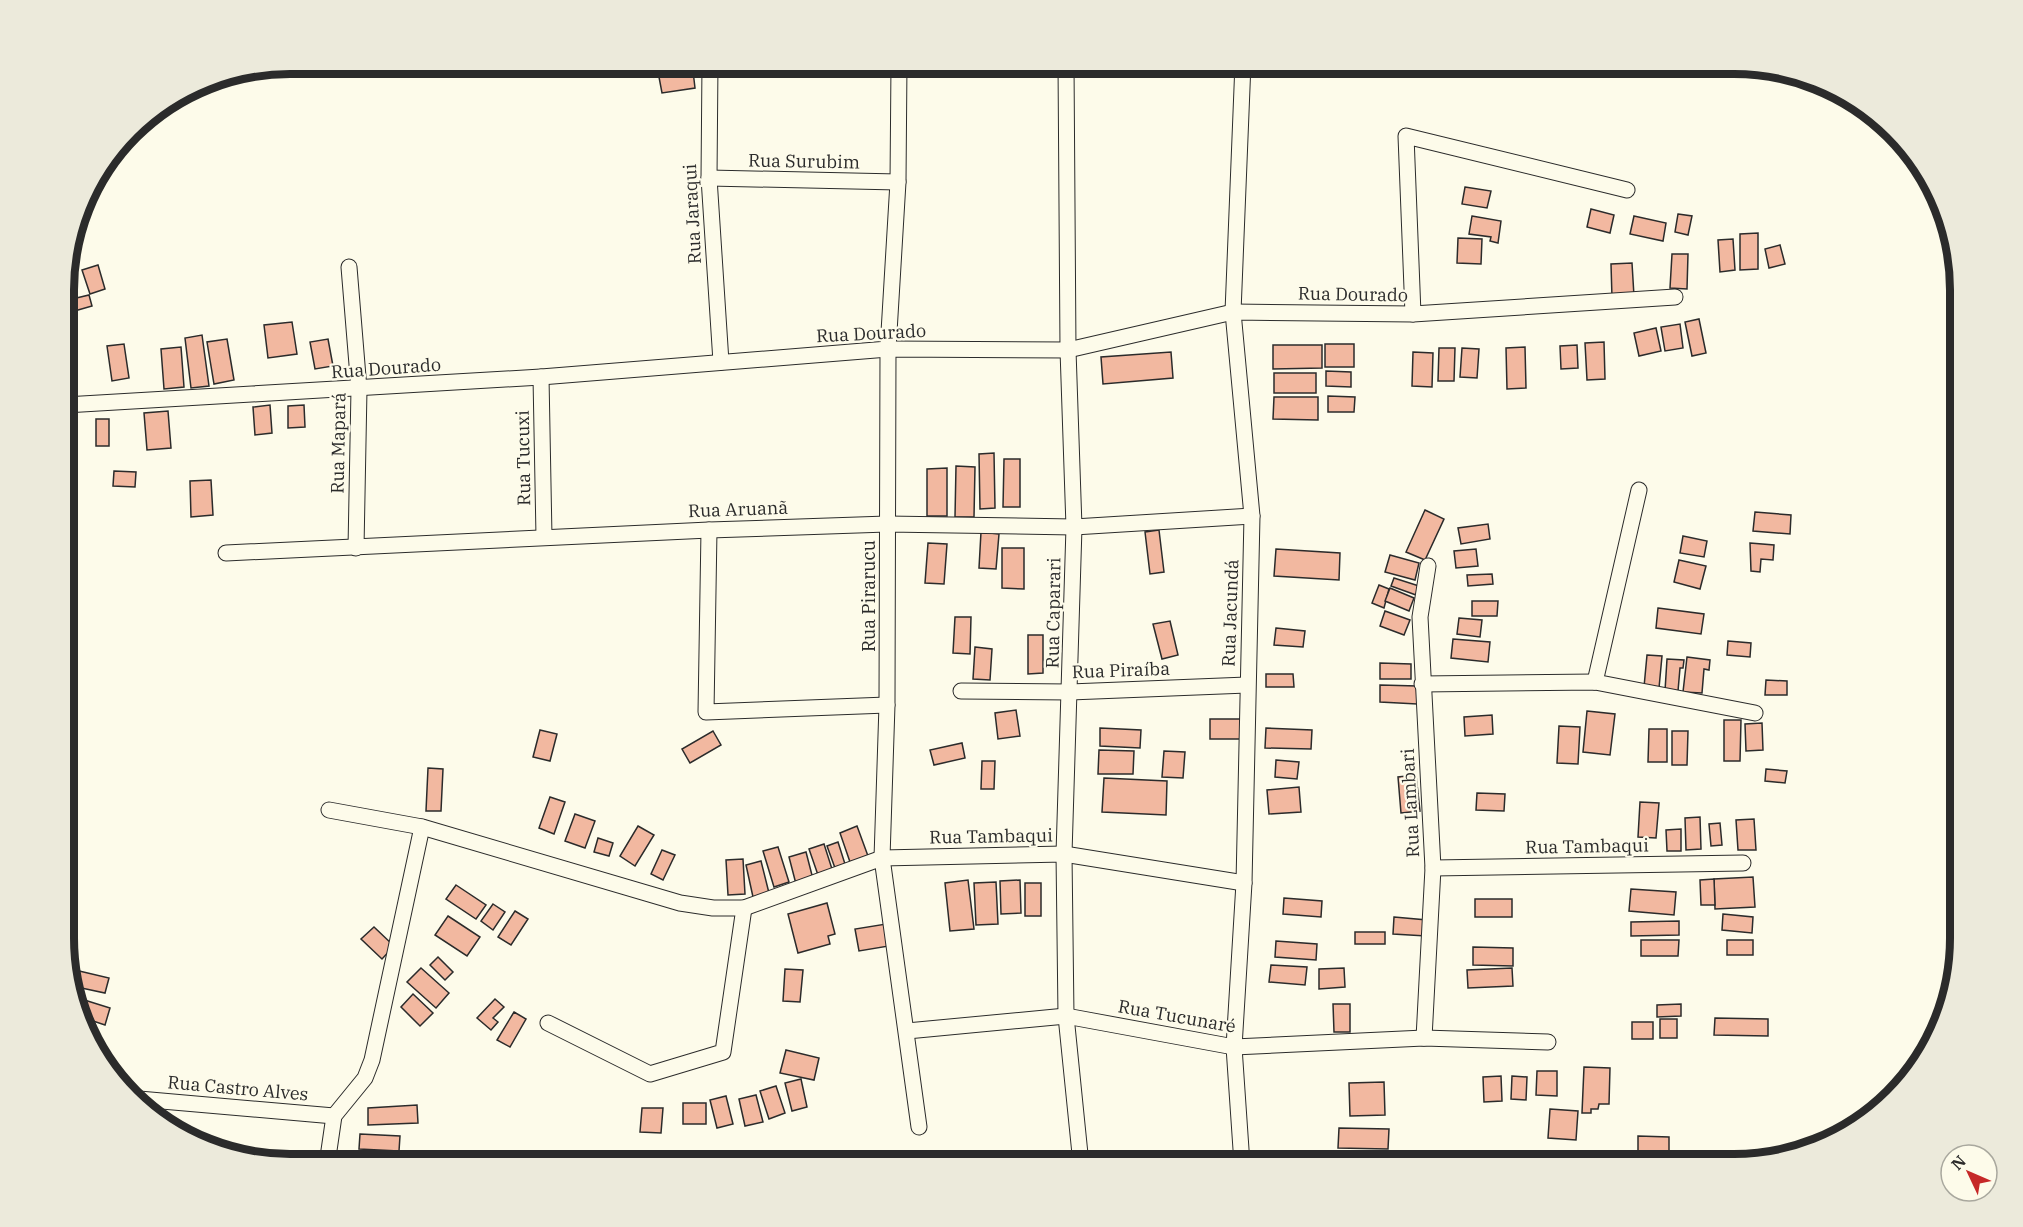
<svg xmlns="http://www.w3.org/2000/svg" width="2023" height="1227" font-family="'IBM Plex Serif',serif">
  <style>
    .building { fill: #f2b8a0; stroke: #2b2b2b; stroke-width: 1.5 }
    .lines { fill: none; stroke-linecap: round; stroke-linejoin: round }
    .street-casing { stroke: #2b2b2b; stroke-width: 17 }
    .street { stroke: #fdfbea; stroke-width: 15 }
    .labels { text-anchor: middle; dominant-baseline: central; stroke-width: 4.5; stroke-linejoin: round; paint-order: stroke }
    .street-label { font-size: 18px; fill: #2b2b2b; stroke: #fdfbea }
    .rim { fill: none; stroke: #2b2b2b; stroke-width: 8 }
  </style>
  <rect width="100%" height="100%" fill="#fdfbea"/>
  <g class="building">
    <polygon points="669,63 701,63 701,72 669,71"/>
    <polygon points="739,63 766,63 764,75 738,73"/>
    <polygon points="693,71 695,88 662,93 659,77"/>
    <polygon points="1465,187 1491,191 1487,208 1462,204"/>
    <polygon points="1591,209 1614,215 1610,233 1587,227"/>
    <polygon points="1678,214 1692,216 1688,235 1675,232"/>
    <polygon points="1472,216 1501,221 1498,243 1490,241 1491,237 1469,234"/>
    <polygon points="1634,216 1666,223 1663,241 1630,234"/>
    <polygon points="1758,233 1758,269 1740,270 1740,234"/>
    <polygon points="1458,238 1482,239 1481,264 1457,263"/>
    <polygon points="1733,239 1735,270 1720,272 1718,240"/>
    <polygon points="1780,245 1785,264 1769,268 1765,249"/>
    <polygon points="1672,254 1688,254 1687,289 1670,288"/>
    <polygon points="1632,263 1634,296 1612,298 1611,264"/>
    <polygon points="98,265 105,289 90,294 82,270"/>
    <polygon points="89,295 92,306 71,312 68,300"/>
    <polygon points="1699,319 1706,353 1692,356 1685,322"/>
    <polygon points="292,322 297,354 268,358 264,325"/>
    <polygon points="1680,324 1683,348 1665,351 1661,327"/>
    <polygon points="1656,328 1661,351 1639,356 1634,333"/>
    <polygon points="202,335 209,386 191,388 185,338"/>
    <polygon points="227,339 234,380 214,384 207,342"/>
    <polygon points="328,339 333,366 315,369 310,342"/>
    <polygon points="1604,342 1605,379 1587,380 1585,343"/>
    <polygon points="124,344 129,378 112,381 107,346"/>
    <rect x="1325" y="344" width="29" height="23"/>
    <polygon points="1273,345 1322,345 1322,368 1273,369"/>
    <polygon points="1577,345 1578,368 1561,369 1560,346"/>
    <polygon points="181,347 184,387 164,389 161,349"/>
    <polygon points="1525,347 1526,388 1507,389 1506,348"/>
    <polygon points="1439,348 1455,348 1454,381 1438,381"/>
    <polygon points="1462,348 1479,349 1477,378 1460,377"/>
    <polygon points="1171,352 1173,378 1103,384 1101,357"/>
    <polygon points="1413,352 1433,353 1432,387 1412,386"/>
    <polygon points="1326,371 1351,372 1351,387 1326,386"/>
    <rect x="1274" y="373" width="42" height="20"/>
    <polygon points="1328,396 1355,397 1354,412 1328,412"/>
    <polygon points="1274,397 1318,397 1318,420 1273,419"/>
    <polygon points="270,405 272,433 255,435 253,407"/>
    <polygon points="304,405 305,427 288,428 288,406"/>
    <polygon points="168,411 171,448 147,450 144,413"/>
    <rect x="96" y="419" width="13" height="27"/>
    <polygon points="994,453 995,508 980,509 979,454"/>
    <polygon points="1004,459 1020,459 1020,507 1003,507"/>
    <polygon points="956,466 975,467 974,517 955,517"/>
    <polygon points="947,468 947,516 927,516 927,469"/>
    <polygon points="114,471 136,472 135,487 113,486"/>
    <polygon points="211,480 213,515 191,517 190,481"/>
    <polygon points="1425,510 1444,519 1425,560 1406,552"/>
    <polygon points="1755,512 1791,515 1790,534 1753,531"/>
    <polygon points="65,517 77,517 75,533 65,533"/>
    <polygon points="1488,524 1490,539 1461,544 1458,528"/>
    <polygon points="1159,530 1164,572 1150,574 1145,532"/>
    <polygon points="981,532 999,534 996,569 979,568"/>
    <polygon points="1683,536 1707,541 1704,557 1680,553"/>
    <polygon points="928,543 947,544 944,584 925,583"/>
    <polygon points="1750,543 1774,545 1773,560 1761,559 1760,572 1751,571"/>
    <polygon points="1002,548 1024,548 1024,589 1002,588"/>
    <polygon points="1276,549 1340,553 1339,580 1274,576"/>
    <polygon points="1476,549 1478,566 1456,568 1454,551"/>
    <polygon points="1390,555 1419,563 1415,580 1385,572"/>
    <polygon points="1679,560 1706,566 1700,589 1674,582"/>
    <polygon points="1492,574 1493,584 1468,586 1467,575"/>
    <polygon points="1394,578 1419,586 1416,595 1391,586"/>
    <polygon points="1379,585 1389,589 1384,608 1372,603"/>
    <polygon points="1390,588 1414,598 1409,611 1385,601"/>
    <polygon points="1472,601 1498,601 1497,616 1472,616"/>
    <polygon points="1658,608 1704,614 1701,634 1656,628"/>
    <polygon points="1385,611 1410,620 1404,635 1380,626"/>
    <polygon points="955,617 971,617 970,654 953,653"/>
    <polygon points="1459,618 1482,620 1480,637 1457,634"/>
    <polygon points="1170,621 1178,655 1162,659 1153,624"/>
    <polygon points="1276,628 1305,631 1303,647 1274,645"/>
    <polygon points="1028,635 1043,635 1043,673 1028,674"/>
    <polygon points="1453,639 1490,642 1488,662 1451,658"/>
    <polygon points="1728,641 1751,643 1750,657 1727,655"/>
    <polygon points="975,647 992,649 990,680 973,679"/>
    <polygon points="1647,655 1662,656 1659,688 1644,687"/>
    <polygon points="1687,657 1710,660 1709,670 1704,669 1702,693 1683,692"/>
    <polygon points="1667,659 1684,660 1683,668 1680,668 1678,691 1665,691"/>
    <polygon points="1380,663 1411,664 1411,679 1380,679"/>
    <polygon points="1266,674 1293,674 1294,687 1266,687"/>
    <polygon points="1766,680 1787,681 1787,695 1765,695"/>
    <polygon points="1380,685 1417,686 1417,704 1380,702"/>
    <polygon points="1016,710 1020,736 998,739 995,713"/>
    <polygon points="1587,711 1615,714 1610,755 1583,752"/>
    <polygon points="1492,715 1493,734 1465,736 1464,717"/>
    <rect x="1210" y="719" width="31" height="20"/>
    <polygon points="1724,720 1741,720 1740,761 1724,761"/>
    <polygon points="1762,723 1763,750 1746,751 1745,724"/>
    <polygon points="1559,726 1580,727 1578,764 1557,763"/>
    <polygon points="1100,728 1141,730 1140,748 1100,746"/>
    <polygon points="1266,728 1312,730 1311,749 1265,748"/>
    <polygon points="1649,729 1667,729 1667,762 1648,762"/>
    <polygon points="540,730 557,734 550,761 533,757"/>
    <polygon points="713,731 721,745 690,763 682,749"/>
    <polygon points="1672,731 1688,731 1687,765 1672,765"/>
    <polygon points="962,743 965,758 934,765 930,750"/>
    <polygon points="1099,750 1134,751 1133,774 1098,774"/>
    <polygon points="1164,751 1185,752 1183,778 1162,777"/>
    <polygon points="1276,760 1299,762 1297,779 1275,777"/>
    <polygon points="982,761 995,761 994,789 981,789"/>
    <polygon points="428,768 443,769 441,811 426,811"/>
    <polygon points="1766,769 1787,771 1785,783 1765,781"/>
    <polygon points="1416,775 1420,811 1401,813 1398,777"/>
    <polygon points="1104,778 1167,781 1166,815 1102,812"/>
    <polygon points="1299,787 1301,812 1269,814 1267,790"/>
    <polygon points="1477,793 1505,794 1504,811 1476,810"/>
    <polygon points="550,797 565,802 554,834 539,828"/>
    <polygon points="1640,802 1659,803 1656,838 1638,837"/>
    <polygon points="575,814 595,821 585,848 565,841"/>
    <polygon points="1700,817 1701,849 1686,850 1685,818"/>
    <polygon points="1754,819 1756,850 1738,850 1736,820"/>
    <polygon points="1720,823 1722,845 1711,846 1709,824"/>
    <polygon points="638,826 654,835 635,866 620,856"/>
    <polygon points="857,826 868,856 850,862 840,833"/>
    <polygon points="1681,829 1681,851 1667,851 1666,830"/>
    <polygon points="598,838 613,843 609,856 594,852"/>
    <polygon points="838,842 845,864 835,868 827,846"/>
    <polygon points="824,844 832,869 818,875 809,849"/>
    <polygon points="778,847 789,882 774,887 763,851"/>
    <polygon points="662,850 675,855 663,880 651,874"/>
    <polygon points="806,852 813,879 796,884 789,857"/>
    <polygon points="743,859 745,894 728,895 726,860"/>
    <polygon points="761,861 769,893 753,897 746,865"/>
    <polygon points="1753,877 1755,907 1715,909 1714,879"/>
    <polygon points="1714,879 1715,905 1701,905 1700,880"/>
    <polygon points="968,880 974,929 950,931 945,883"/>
    <polygon points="1020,880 1021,913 1001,914 1000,881"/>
    <polygon points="996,882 998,924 976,925 974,883"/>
    <rect x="1025" y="883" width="16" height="33"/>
    <polygon points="456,885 486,905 476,919 446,899"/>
    <polygon points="1631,889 1676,892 1674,915 1629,911"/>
    <polygon points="1284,898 1322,901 1321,917 1283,914"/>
    <rect x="1475" y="899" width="37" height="18"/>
    <polygon points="827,903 835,934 828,936 830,944 798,953 788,914"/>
    <polygon points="493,904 505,912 493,930 481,921"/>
    <polygon points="515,911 528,919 511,945 498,937"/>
    <polygon points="1723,914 1753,917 1752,933 1722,930"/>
    <polygon points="448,916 480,937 467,956 435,935"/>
    <polygon points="1394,917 1427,920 1426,936 1393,934"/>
    <polygon points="1679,921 1679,935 1631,936 1631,922"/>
    <polygon points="886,924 889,946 859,951 855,929"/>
    <polygon points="374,927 394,946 382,959 361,939"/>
    <rect x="1355" y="932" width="30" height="12"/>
    <polygon points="1641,940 1679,940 1678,956 1641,956"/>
    <rect x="1727" y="940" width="26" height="15"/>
    <polygon points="1276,941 1317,944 1316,960 1275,957"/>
    <polygon points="1473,947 1513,948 1513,966 1473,965"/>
    <polygon points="438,957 453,972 445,980 430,965"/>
    <polygon points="1271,965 1307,967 1305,985 1269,982"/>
    <polygon points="421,968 449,993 436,1008 407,982"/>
    <polygon points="1344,968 1345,987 1319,989 1319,969"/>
    <polygon points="1512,968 1513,986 1468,988 1467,970"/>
    <polygon points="785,969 803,970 800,1002 783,1001"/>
    <polygon points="75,970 109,978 105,993 72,986"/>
    <polygon points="413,994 433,1013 420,1026 401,1007"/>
    <polygon points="78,998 110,1008 105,1025 84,1018"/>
    <polygon points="495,999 504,1007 493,1018 498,1022 491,1030 477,1018"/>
    <polygon points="1333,1004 1350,1004 1350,1032 1334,1032"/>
    <polygon points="1681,1004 1681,1016 1657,1017 1657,1005"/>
    <polygon points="514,1012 526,1019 510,1047 497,1040"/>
    <polygon points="1715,1018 1768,1019 1768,1036 1714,1035"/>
    <rect x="1660" y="1019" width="17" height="19"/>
    <rect x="1632" y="1022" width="21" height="17"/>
    <polygon points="786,1050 819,1058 814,1080 780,1073"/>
    <polygon points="1584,1067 1610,1068 1609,1104 1599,1104 1598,1109 1591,1109 1591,1113 1582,1113"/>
    <polygon points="1537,1071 1557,1071 1557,1096 1536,1095"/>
    <polygon points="1501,1076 1502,1101 1484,1102 1483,1077"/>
    <polygon points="1512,1076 1527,1077 1526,1100 1511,1099"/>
    <polygon points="801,1079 807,1107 792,1111 785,1083"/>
    <polygon points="1384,1082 1385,1115 1350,1116 1349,1083"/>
    <polygon points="776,1086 785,1113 769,1119 760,1091"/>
    <polygon points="756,1095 763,1122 745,1126 739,1099"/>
    <polygon points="726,1096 733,1124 717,1128 710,1100"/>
    <rect x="683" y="1103" width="23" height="21"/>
    <polygon points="417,1105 418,1123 368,1125 368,1108"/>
    <polygon points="642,1108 663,1108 661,1133 640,1132"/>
    <polygon points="1550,1109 1578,1111 1576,1140 1548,1138"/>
    <polygon points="1339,1128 1389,1129 1388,1149 1338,1148"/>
    <polygon points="360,1134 400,1136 399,1151 359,1149"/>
    <polygon points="1638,1136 1669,1137 1669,1164 1638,1164"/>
    <polygon points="359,1156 385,1157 385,1164 359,1164"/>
  </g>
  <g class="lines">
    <g class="street-casing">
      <g id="street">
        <polyline points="710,63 709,178 721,362"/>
        <polyline points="899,63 898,182 888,349 887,705 882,858 919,1127"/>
        <polyline points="1066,63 1068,350 1074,527 1064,854 1066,1016 1081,1164"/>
        <polyline points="709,178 898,182"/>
        <polyline points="349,267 359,389 356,548"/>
        <polyline points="1413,314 1406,136 1627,190"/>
        <polyline points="541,377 544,537"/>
        <polyline points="65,405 541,377 888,349 1068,350 1233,312 1413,314 1675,297"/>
        <polyline points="709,530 706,712 887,705"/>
        <polyline points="226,553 709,530 887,524 1074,527 1252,516"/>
        <polyline points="1595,682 1639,490"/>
        <polyline points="1422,684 1595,682 1755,713"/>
        <polyline points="961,691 1070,692 1247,685"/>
        <polyline points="329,810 422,827 680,903 713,908 744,908 882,858 1064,854 1244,883"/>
        <polyline points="1433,868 1743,863"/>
        <polyline points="548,1023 650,1074 723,1052 744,908"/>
        <polyline points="907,1031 1066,1016 1234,1047 1424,1038 1548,1042"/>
        <polyline points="1424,1038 1433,868 1420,617 1428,566"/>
        <polyline points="139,1099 334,1116"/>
        <polyline points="327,1164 334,1116 365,1078 372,1060 422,827"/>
        <polyline points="1242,1164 1234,1047 1244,883 1252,516 1233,312 1243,63"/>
      </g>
    </g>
    <use href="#street" class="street"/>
  </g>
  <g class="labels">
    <g class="street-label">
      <text transform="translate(804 161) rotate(1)">Rua Surubim</text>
      <text transform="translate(692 214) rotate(-93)">Rua Jaraqui</text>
      <text transform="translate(1353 294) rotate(1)">Rua Dourado</text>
      <text transform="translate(871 333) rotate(-3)">Rua Dourado</text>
      <text transform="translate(386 368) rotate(-4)">Rua Dourado</text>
      <text transform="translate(338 443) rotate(-89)">Rua Mapará</text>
      <text transform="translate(523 458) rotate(-91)">Rua Tucuxi</text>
      <text transform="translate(738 509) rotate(-2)">Rua Aruanã</text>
      <text transform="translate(868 596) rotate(-90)">Rua Pirarucu</text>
      <text transform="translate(1053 613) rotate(-89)">Rua Caparari</text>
      <text transform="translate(1230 613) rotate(-88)">Rua Jacundá</text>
      <text transform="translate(1121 670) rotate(-2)">Rua Piraíba</text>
      <text transform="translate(1410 803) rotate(-93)">Rua Lambari</text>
      <text transform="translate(991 836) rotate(-1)">Rua Tambaqui</text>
      <text transform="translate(1587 846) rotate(-1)">Rua Tambaqui</text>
      <text transform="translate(1177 1016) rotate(10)">Rua Tucunaré</text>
      <text transform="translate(238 1088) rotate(5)">Rua Castro Alves</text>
    </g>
  </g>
  <path d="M0 0H2023V1227H0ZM290 74H1734A216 216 0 0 1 1950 290V938A216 216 0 0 1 1734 1154H290A216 216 0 0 1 74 938V290A216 216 0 0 1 290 74Z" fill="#eceadb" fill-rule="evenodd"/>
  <path class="rim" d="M290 74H1734A216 216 0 0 1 1950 290V938A216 216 0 0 1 1734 1154H290A216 216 0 0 1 74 938V290A216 216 0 0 1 290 74Z"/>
  <g transform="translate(1969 1173) rotate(314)"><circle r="28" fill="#fdfbea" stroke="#a9a89e" stroke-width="1.5"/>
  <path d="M0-4.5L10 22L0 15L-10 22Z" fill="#c62828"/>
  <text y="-9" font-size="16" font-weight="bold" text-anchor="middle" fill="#2b2b2b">N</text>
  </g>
</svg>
